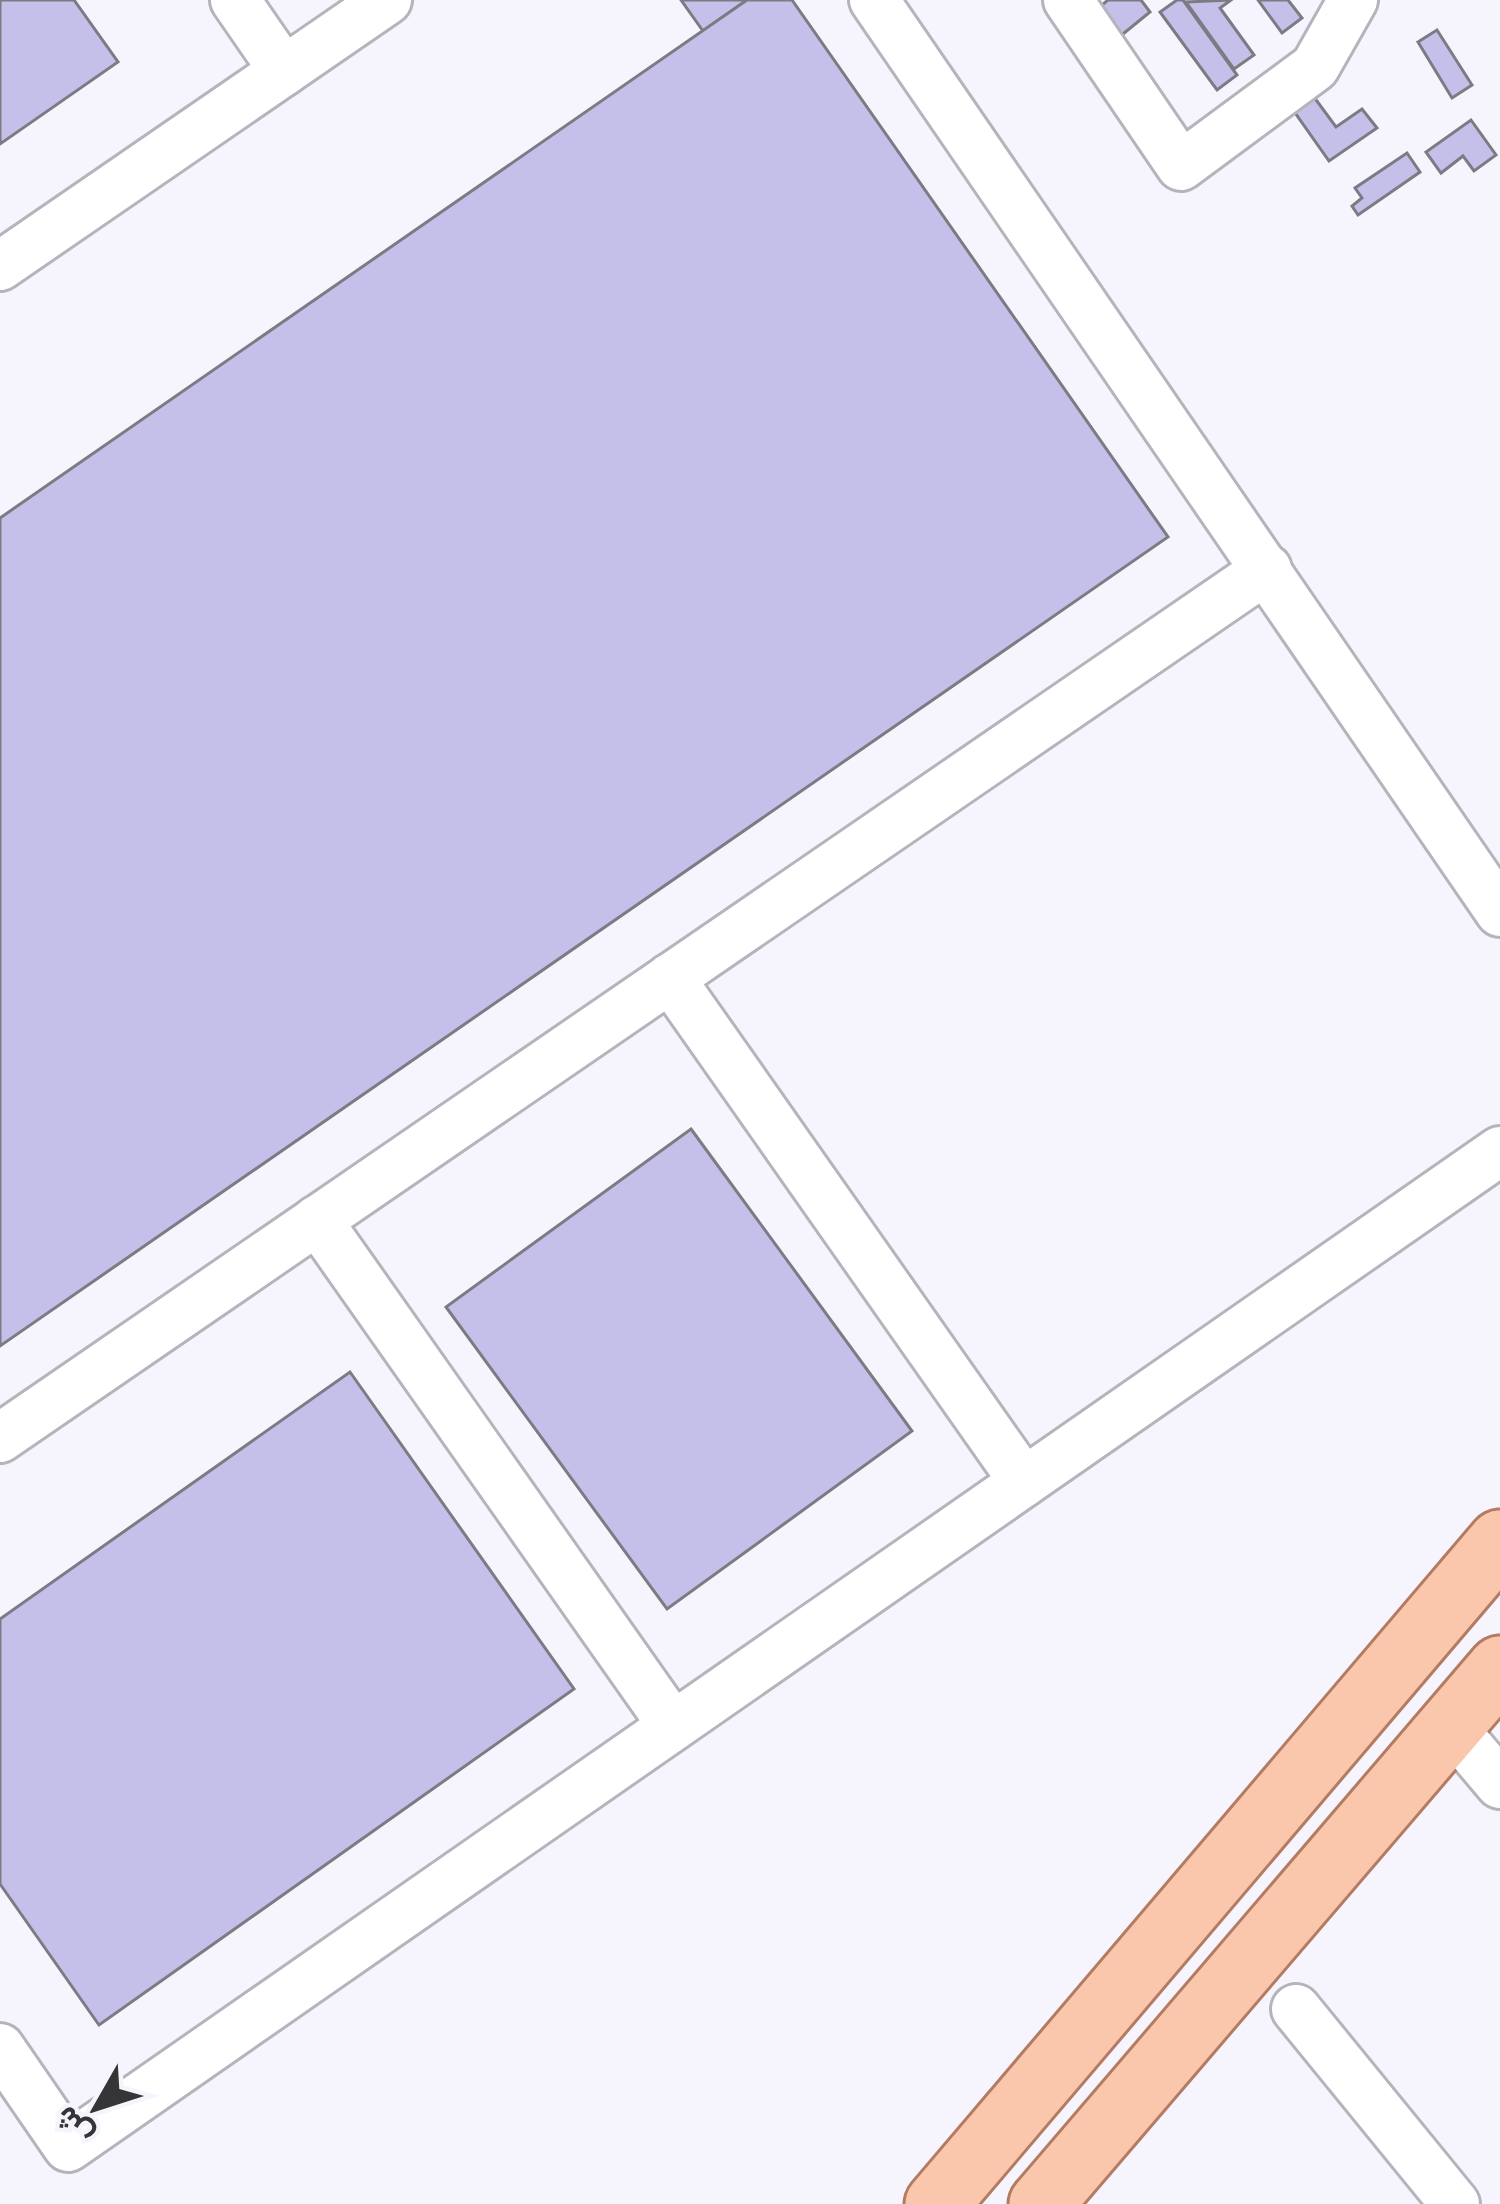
<svg xmlns="http://www.w3.org/2000/svg" width="1500" height="2204" font-family="Karla,Vazirmatn,sans-serif">
  <style>
    .building { fill: #c5c0ea; stroke: #7c7b83; stroke-width: 3 }
    .lines { fill: none; stroke-linecap: round; stroke-linejoin: round }
    .minor-casing { stroke: #b5b4bd; stroke-width: 54 }
    .major-casing { stroke: #b37b61; stroke-width: 69 }
    .minor { stroke: #fff; stroke-width: 48 }
    .major { stroke: #fac7ad; stroke-width: 63 }
  </style>
  <rect width="100%" height="100%" fill="#f6f5fe"/>
  <g class="building">
    <polygon points="0,0 74,0 118,62 0,144"/>
    <polygon points="681,0 747,0 703,31"/>
    <polygon points="747,0 792,0 1168,537 0,1346 0,518"/>
    <polygon points="1108,0 1141,0 1150,12 1118,38 1096,10"/>
    <polygon points="1177,0 1183,0 1237,75 1217,90 1160,12"/>
    <polygon points="1231,0 1220,8 1254,55 1234,69 1186,2"/>
    <polygon points="1258,0 1288,0 1302,18 1282,33"/>
    <polygon points="1437,30 1472,85 1452,98 1418,42"/>
    <polygon points="1311,93 1336,127 1362,109 1377,128 1329,161 1291,107"/>
    <polygon points="1471,120 1496,155 1474,171 1463,156 1441,173 1426,152"/>
    <polygon points="1407,153 1420,172 1358,215 1352,206 1362,198 1355,188"/>
    <polygon points="691,1129 912,1431 667,1609 446,1307"/>
    <polygon points="350,1372 574,1689 99,2025 0,1884 0,1619"/>
  </g>
  <g class="lines">
    <g class="minor-casing">
      <g id="minor">
        <polyline points="235,0 284,71"/>
        <polyline points="874,0 1500,912"/>
        <polyline points="1068,0 1181,166 1315,67 1353,0"/>
        <polyline points="0,266 387,0"/>
        <polyline points="670,978 1024,1482"/>
        <polyline points="317,1220 673,1726"/>
        <polyline points="0,1438 1267,569"/>
        <polyline points="1451,1726 1500,1784"/>
        <polyline points="1296,2009 1455,2204"/>
        <polyline points="0,2048 68,2147 1500,1151"/>
      </g>
    </g>
    <g class="major-casing">
      <g id="major">
        <polyline points="937,2204 1500,1542"/>
        <polyline points="1041,2204 1500,1668"/>
      </g>
    </g>
    <use href="#minor" class="minor"/>
    <use href="#major" class="major"/>
  </g>
  <g transform="translate(96 2108) rotate(231)" stroke="#f6f5fe" stroke-width="9" paint-order="stroke">
  <path d="M0-9L21 45L0 30L-21 45Z" fill="#353538"/>
  <text y="-18" font-size="33" font-weight="bold" text-anchor="middle" fill="#353538">ش</text>
  </g>
</svg>
